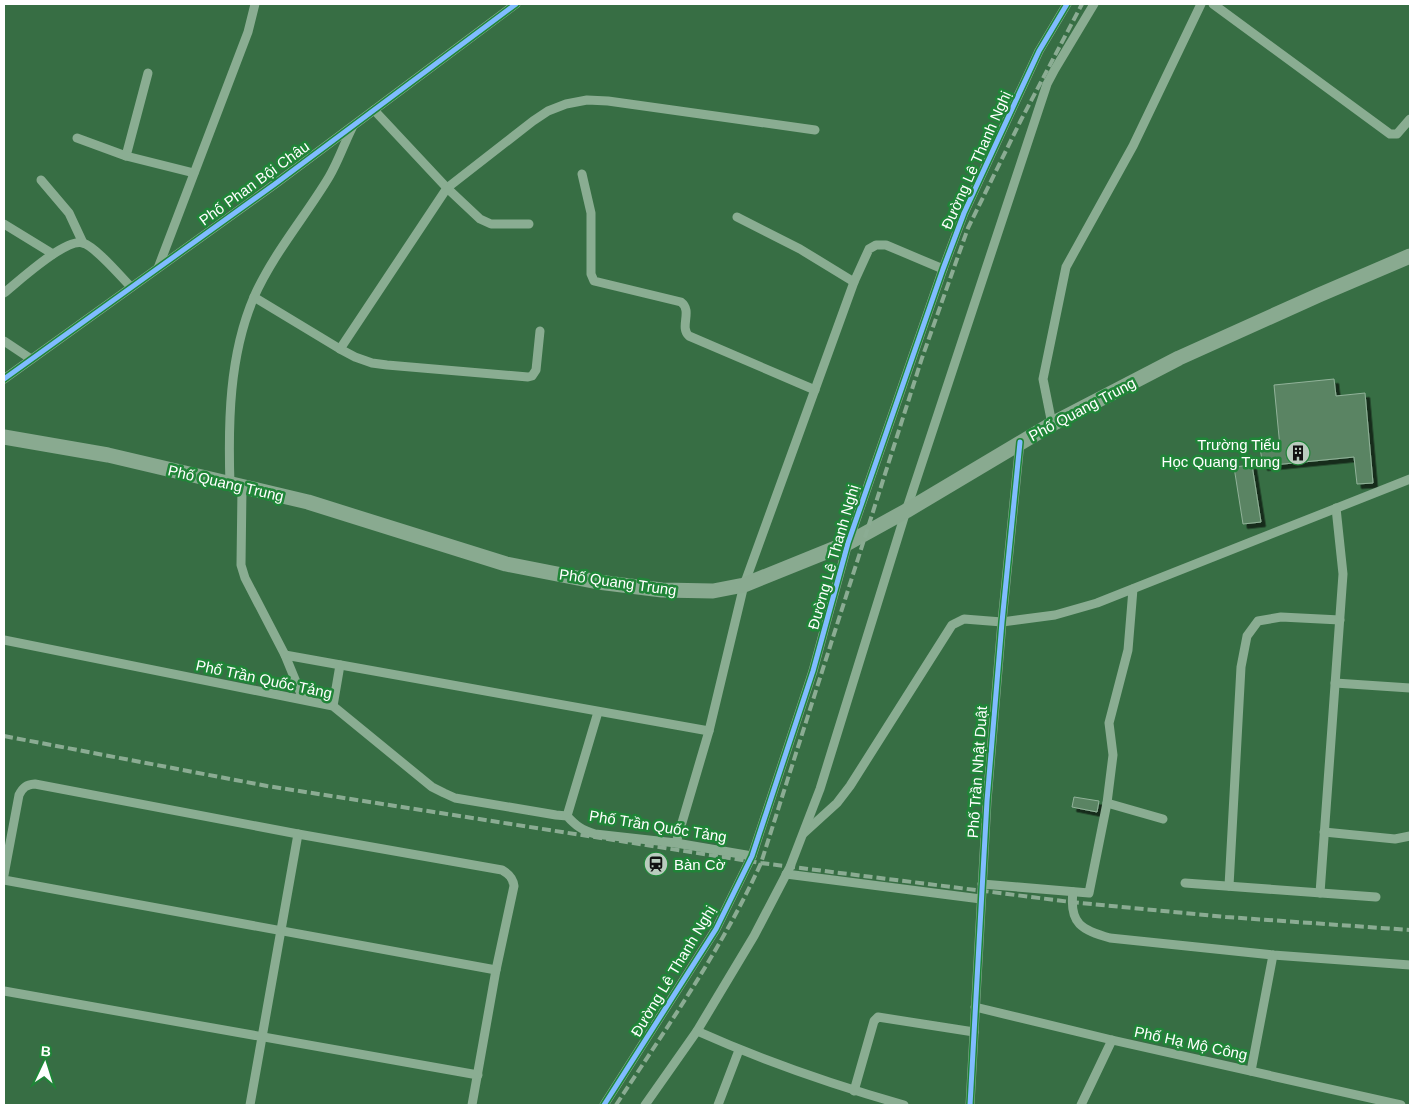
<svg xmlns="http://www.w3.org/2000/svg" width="1414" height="1109" font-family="Arial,sans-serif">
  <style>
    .building { fill: #5a8463; stroke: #91b299; filter: url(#shadow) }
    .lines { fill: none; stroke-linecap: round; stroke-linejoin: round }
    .minor { stroke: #8aad92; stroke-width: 9 }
    .major { stroke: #89aa90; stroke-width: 15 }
    .rail { stroke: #8bac93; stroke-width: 4; stroke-dasharray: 9 4; stroke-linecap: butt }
    .cycleway-casing { stroke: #208538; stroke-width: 8 }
    .cycleway { stroke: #80bcff; stroke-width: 5 }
    .labels { text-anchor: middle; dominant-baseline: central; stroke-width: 5; stroke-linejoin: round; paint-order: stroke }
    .street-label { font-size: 15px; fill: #fff; stroke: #208538 }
    .poi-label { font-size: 15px; fill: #fff; stroke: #208538; text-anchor: end }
  </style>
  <defs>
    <filter id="shadow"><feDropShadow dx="4.5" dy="4.5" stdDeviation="0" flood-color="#0009"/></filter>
  </defs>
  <rect width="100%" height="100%" fill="#376e44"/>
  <g class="building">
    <polygon points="1334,379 1336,396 1365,393 1373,483 1357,484 1354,457 1263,466 1260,448 1280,447 1274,385"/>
    <polygon points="1252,465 1261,522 1243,524 1234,467"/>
    <polygon points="1074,797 1099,801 1097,812 1072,807"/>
  </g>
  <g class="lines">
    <g class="minor">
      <polyline points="1213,4 1390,134 1397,134 1410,119"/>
      <polyline points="148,73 126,156 194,173"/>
      <polyline points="374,110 447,188 480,219 491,224 529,224"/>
      <polyline points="77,138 126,156"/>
      <path d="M582 174 591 213V274L594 281 681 302C693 311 679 327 689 336L815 390"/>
      <polyline points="41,180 69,213 83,243"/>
      <polyline points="737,217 800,249 854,282"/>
      <polyline points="4,224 53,254"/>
      <polyline points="158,268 248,32 255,4"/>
      <path d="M4 293C18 282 66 237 83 243 96 247 121 277 131 287"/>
      <polyline points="254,297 340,349 355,357 372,363 387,365 528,377 532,376 536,370 540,331"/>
      <polyline points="4,341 31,359"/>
      <polyline points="340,349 447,188 533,121 548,111 566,104 587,100 608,101 815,130"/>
      <polyline points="4,379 275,184 516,4"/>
      <polyline points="1052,424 1043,379 1066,267 1133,146 1201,4"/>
      <path d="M230 485C228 423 229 355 254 297 273 254 305 217 329 177 338 162 344 144 352 128"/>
      <polyline points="242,488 241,565 245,578 285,655 303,699"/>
      <path d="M4 640 333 706 432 787 444 793 455 798 556 815 567 816C576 826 582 830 595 834L676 843 752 856"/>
      <polyline points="285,655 709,731"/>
      <polyline points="1335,683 1410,688"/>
      <polyline points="333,706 340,665"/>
      <polyline points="1107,803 1163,819"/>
      <polyline points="567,816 598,712"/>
      <polyline points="1324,832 1395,839 1410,836"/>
      <polyline points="804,833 837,803 850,786 952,625 964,619 1002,622 1055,615 1097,603 1410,479"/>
      <polyline points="676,843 709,731 744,585 854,282 869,249 876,245 886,245 943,269"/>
      <polyline points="786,874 981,899"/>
      <path d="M4 875 19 795C23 787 26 785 35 784L298 834 502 870C509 874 513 878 514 886L496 970 472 1105"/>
      <polyline points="4,880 496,970"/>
      <polyline points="1185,883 1376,897"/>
      <polyline points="982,884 1089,893 1107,803 1113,755 1109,723 1128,650 1133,589"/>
      <polyline points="1229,886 1241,667 1247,636 1258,621 1281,617 1340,620"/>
      <path d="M1073 892C1069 924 1082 930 1110 938L1273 955 1410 965"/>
      <polyline points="1320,893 1343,574 1336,508"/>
      <polyline points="4,991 478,1075"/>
      <polyline points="975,1007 1112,1040 1401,1105"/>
      <path d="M697 1031C764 1061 834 1085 904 1105"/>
      <polyline points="1251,1071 1273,955"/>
      <polyline points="854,1091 874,1021 878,1017 974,1032"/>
      <polyline points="250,1105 298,834"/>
      <polyline points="604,1105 716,929 752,856 813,671 848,543 943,269 964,213 1018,96 1039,51 1067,4"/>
      <polyline points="645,1105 697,1031 754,936 790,867 820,789 906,511 1047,84 1055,69 1094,4"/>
      <polyline points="718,1105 739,1050"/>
      <polyline points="970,1105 987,801 1002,622 1020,442"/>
      <polyline points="1081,1105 1112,1040"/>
    </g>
    <polyline class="major" points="4,437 108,455 308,502 506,564 598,582 662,590 713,591 744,585 848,543 906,511 1052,424 1179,358 1319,295 1410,256"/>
    <g class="rail">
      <polyline points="4,736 267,786 761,863 1071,902 1226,917 1410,930"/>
      <path d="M616 1105C667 1027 722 949 761 863L922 358 968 228 1021 120 1082 4"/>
    </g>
    <g class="cycleway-casing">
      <g id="cycleway">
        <polyline points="4,379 275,184 516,4"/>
        <polyline points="604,1105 716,929 752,856 813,671 848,543 943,269 964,213 1018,96 1039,51 1067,4"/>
        <polyline points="970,1105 987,801 1002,622 1020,442"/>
      </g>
    </g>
    <use href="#cycleway" class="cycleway"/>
  </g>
  <defs>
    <g id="building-disc" transform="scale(1.25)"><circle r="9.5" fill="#b9ccbe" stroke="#208538"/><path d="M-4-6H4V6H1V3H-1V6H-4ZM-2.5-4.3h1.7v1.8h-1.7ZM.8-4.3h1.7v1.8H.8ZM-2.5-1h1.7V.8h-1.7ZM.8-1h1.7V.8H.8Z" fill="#111"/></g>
    <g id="station-disc" transform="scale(1.25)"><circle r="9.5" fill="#b9ccbe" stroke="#208538"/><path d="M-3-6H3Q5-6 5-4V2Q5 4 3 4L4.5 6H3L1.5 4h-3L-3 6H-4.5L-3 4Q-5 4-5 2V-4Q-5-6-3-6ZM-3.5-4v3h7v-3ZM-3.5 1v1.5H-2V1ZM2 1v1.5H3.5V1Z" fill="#111"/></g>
  </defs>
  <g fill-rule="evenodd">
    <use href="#building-disc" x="1298" y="453"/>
    <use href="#station-disc" x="656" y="864"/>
  </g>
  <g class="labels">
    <g class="street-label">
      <text transform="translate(976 160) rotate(-66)">Đường Lê Thanh Nghị</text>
      <text transform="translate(254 183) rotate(-36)">Phố Phan Bội Châu</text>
      <text transform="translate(1082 409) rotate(-28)">Phố Quang Trung</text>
      <text transform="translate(226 483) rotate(13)">Phố Quang Trung</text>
      <text transform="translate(833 557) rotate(-74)">Đường Lê Thanh Nghị</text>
      <text transform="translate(618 582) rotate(8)">Phố Quang Trung</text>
      <text transform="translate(264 679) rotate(12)">Phố Trần Quốc Tảng</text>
      <text transform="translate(977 772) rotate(-86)">Phố Trần Nhật Duật</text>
      <text transform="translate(658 826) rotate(9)">Phố Trần Quốc Tảng</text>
      <text transform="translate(673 971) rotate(-59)">Đường Lê Thanh Nghị</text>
      <text transform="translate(1191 1043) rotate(12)">Phố Hạ Mộ Công</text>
    </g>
    <g class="poi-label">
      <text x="1280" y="444">Trường Tiểu<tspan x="1280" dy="17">Học Quang Trung</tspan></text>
      <text x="674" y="864" text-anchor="start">Bàn Cờ</text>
    </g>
  </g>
  <rect width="1414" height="1109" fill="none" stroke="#ffffff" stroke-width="10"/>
  <g transform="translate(45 1064) rotate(4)" stroke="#208538" stroke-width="4" paint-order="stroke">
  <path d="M0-4L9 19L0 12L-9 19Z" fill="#ffffff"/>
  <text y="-8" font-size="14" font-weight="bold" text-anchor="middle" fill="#ffffff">B</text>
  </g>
</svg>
